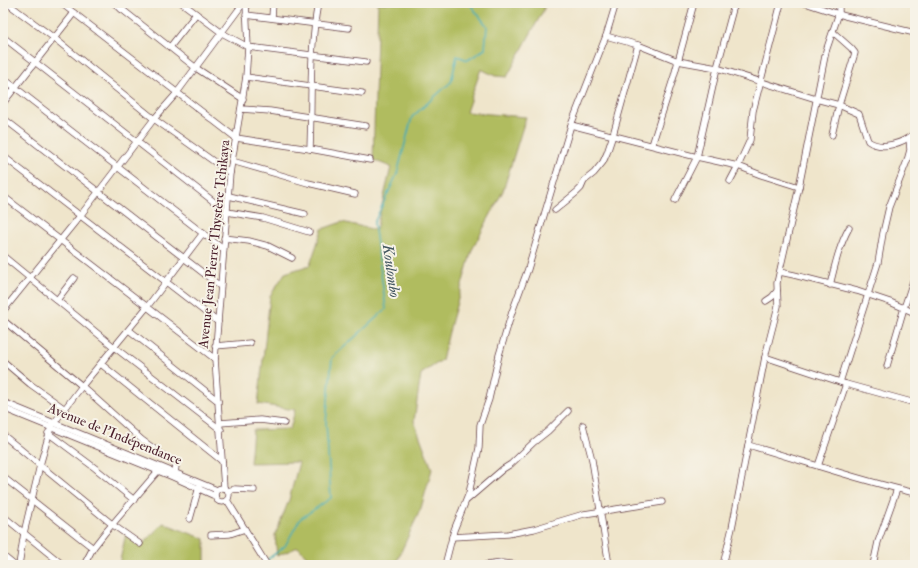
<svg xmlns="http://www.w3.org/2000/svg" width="918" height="568" font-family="'IM FELL Double Pica',serif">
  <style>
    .green { fill: #b0bc5e; stroke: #7d6e44 }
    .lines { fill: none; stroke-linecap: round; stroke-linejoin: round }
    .stream { stroke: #3aabb4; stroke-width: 1.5 }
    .minor-casing { stroke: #633d43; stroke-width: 7 }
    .minor { stroke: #fff; stroke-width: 5.5 }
    .labels { text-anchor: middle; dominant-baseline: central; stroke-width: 4; stroke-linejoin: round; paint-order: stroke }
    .street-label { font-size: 14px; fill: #4a1f2b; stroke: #f7f3e8 }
    .water-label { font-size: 15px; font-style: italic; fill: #445762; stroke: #f7f3e8 }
  </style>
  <rect width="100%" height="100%" fill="#f7f3e8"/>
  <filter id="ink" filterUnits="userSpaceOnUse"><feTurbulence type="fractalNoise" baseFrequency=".025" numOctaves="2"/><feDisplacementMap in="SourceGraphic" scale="8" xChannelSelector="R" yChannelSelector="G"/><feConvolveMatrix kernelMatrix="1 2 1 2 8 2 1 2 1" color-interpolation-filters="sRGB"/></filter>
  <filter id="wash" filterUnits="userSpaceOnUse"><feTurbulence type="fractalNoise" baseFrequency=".012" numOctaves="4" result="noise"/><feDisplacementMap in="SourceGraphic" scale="16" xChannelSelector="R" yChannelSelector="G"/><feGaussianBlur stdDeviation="0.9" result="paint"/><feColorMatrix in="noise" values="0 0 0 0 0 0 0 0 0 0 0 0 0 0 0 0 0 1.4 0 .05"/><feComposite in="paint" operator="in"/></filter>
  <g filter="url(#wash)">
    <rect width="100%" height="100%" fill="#efe5cb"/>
    <g class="green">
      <polygon points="378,3 544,3 544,9 507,77 495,76 481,69 466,112 526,117 503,191 472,250 452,320 442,360 421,374 414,421 432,469 421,508 395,565 305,565 309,559 298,547 277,556 275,535 289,500 299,462 250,463 253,430 290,429 295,410 258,404 270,296 285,273 310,265 322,229 342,222 376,230 391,167 373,160"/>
      <polygon points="163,523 205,539 205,565 119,565 126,533 144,543"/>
    </g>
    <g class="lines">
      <g class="stream">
        <polyline points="267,560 285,546 300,519 331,498 326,422 332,358 386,309 374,223 397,174 412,117 451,82 457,56 468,60 485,49 487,26 469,3"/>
        <polyline points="259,565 264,562"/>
      </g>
    </g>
  </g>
  <g filter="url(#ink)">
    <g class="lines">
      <g class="minor-casing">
        <g id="minor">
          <polyline points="7,3 54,38 154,119 230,173"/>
          <polyline points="61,3 236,138 310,149 370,160"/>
          <polyline points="114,3 196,68 243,99"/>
          <polyline points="182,3 222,33 248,47 366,62"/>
          <polyline points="781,3 753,111 750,140 738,166 761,175 799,187"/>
          <polyline points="805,3 845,16 915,33"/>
          <polyline points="121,9 127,3"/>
          <polyline points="246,15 349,28"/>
          <polyline points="272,17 273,3"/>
          <path d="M833 32 851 48 855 53 839 105 859 114 868 141C882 151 903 143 915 133"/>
          <polyline points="606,36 638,45 678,61 717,68 816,99 839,105 832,135"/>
          <polyline points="3,37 227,212 263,218 309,232"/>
          <polyline points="170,47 196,14"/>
          <polyline points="246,77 362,93"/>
          <polyline points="3,78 223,249"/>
          <polyline points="3,103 74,13"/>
          <polyline points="241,109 270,111 366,126"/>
          <polyline points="3,118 220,286"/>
          <polyline points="571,125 697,157 738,166 730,181"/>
          <polyline points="652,145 674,76 694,3"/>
          <path d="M310 149C312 100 309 51 318 3"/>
          <polyline points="3,156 218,322"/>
          <polyline points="232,161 308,183 355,194"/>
          <polyline points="3,196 215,359"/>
          <polyline points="229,196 305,214"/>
          <polyline points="675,200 697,157 717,68 733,9 737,3"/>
          <polyline points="555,210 577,192 581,188 584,181 594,173 603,162 607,153 613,135 638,45"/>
          <polyline points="224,238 249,241 268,246 292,258"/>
          <polyline points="3,256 114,347 221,430"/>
          <polyline points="780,272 794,275 857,291 890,302 915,313"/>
          <path d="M830 285C835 265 839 246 849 228"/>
          <polyline points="57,300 74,278"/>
          <polyline points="766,301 772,297 777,291"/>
          <polyline points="3,311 80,216 154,119 176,94 242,5"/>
          <polyline points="3,320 82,386 142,440 174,463 176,466 175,473"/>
          <polyline points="129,330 218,401"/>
          <polyline points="215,346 250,343"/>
          <polyline points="765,357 846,384 915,403"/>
          <polyline points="3,361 30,384 65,409"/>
          <polyline points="101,364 222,461"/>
          <polyline points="887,366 904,308 915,275"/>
          <polyline points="840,382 878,263 883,233 889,207 907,161 910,150 909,138"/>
          <polyline points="3,402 217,490"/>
          <polyline points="3,408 173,477 215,496"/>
          <polyline points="220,423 260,420 284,423"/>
          <polyline points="583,425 592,460 609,565"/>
          <polyline points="48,433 95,468 134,500"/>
          <polyline points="3,435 113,525 140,544"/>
          <path d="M748 445C804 461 858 480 915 493"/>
          <polyline points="818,466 846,384"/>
          <polyline points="3,477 93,548"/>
          <polyline points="224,488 215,359 230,173 246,77 248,47 246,3"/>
          <circle cx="222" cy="495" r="7"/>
          <polyline points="228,491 235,489 254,490"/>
          <polyline points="227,500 267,565"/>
          <polyline points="467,500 503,469 511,464 534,442 548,431 568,411"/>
          <polyline points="3,516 63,565"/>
          <polyline points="190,519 199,487"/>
          <polyline points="211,535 230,534 245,529"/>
          <polyline points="452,537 508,534 534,529 584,514 662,502"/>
          <polyline points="3,556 14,565"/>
          <polyline points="19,565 24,533 40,465 51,427 82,386 147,307 203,233"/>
          <polyline points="84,565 93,548 104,534 158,471"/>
          <polyline points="445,565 454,530 469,493 479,448 480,425 489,399 499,355 512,312 528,269 571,125 606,36 616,3"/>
          <polyline points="486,565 502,563 520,565"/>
          <polyline points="723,565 732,528 765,357 778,306 777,283 799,187 826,51 839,13 839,3"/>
          <polyline points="873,565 878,542 897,489"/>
        </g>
      </g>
      <use href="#minor" class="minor"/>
    </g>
  </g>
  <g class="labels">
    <g class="street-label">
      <text transform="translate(214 244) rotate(-84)">Avenue Jean Pierre Thystère Tchikaya</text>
      <text transform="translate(115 434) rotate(22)">Avenue de l'Indépendance</text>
    </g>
    <g class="water-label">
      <text transform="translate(391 271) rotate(82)">Koulombo</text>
    </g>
  </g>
  <rect width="918" height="568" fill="none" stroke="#f7f3e8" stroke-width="16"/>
</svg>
